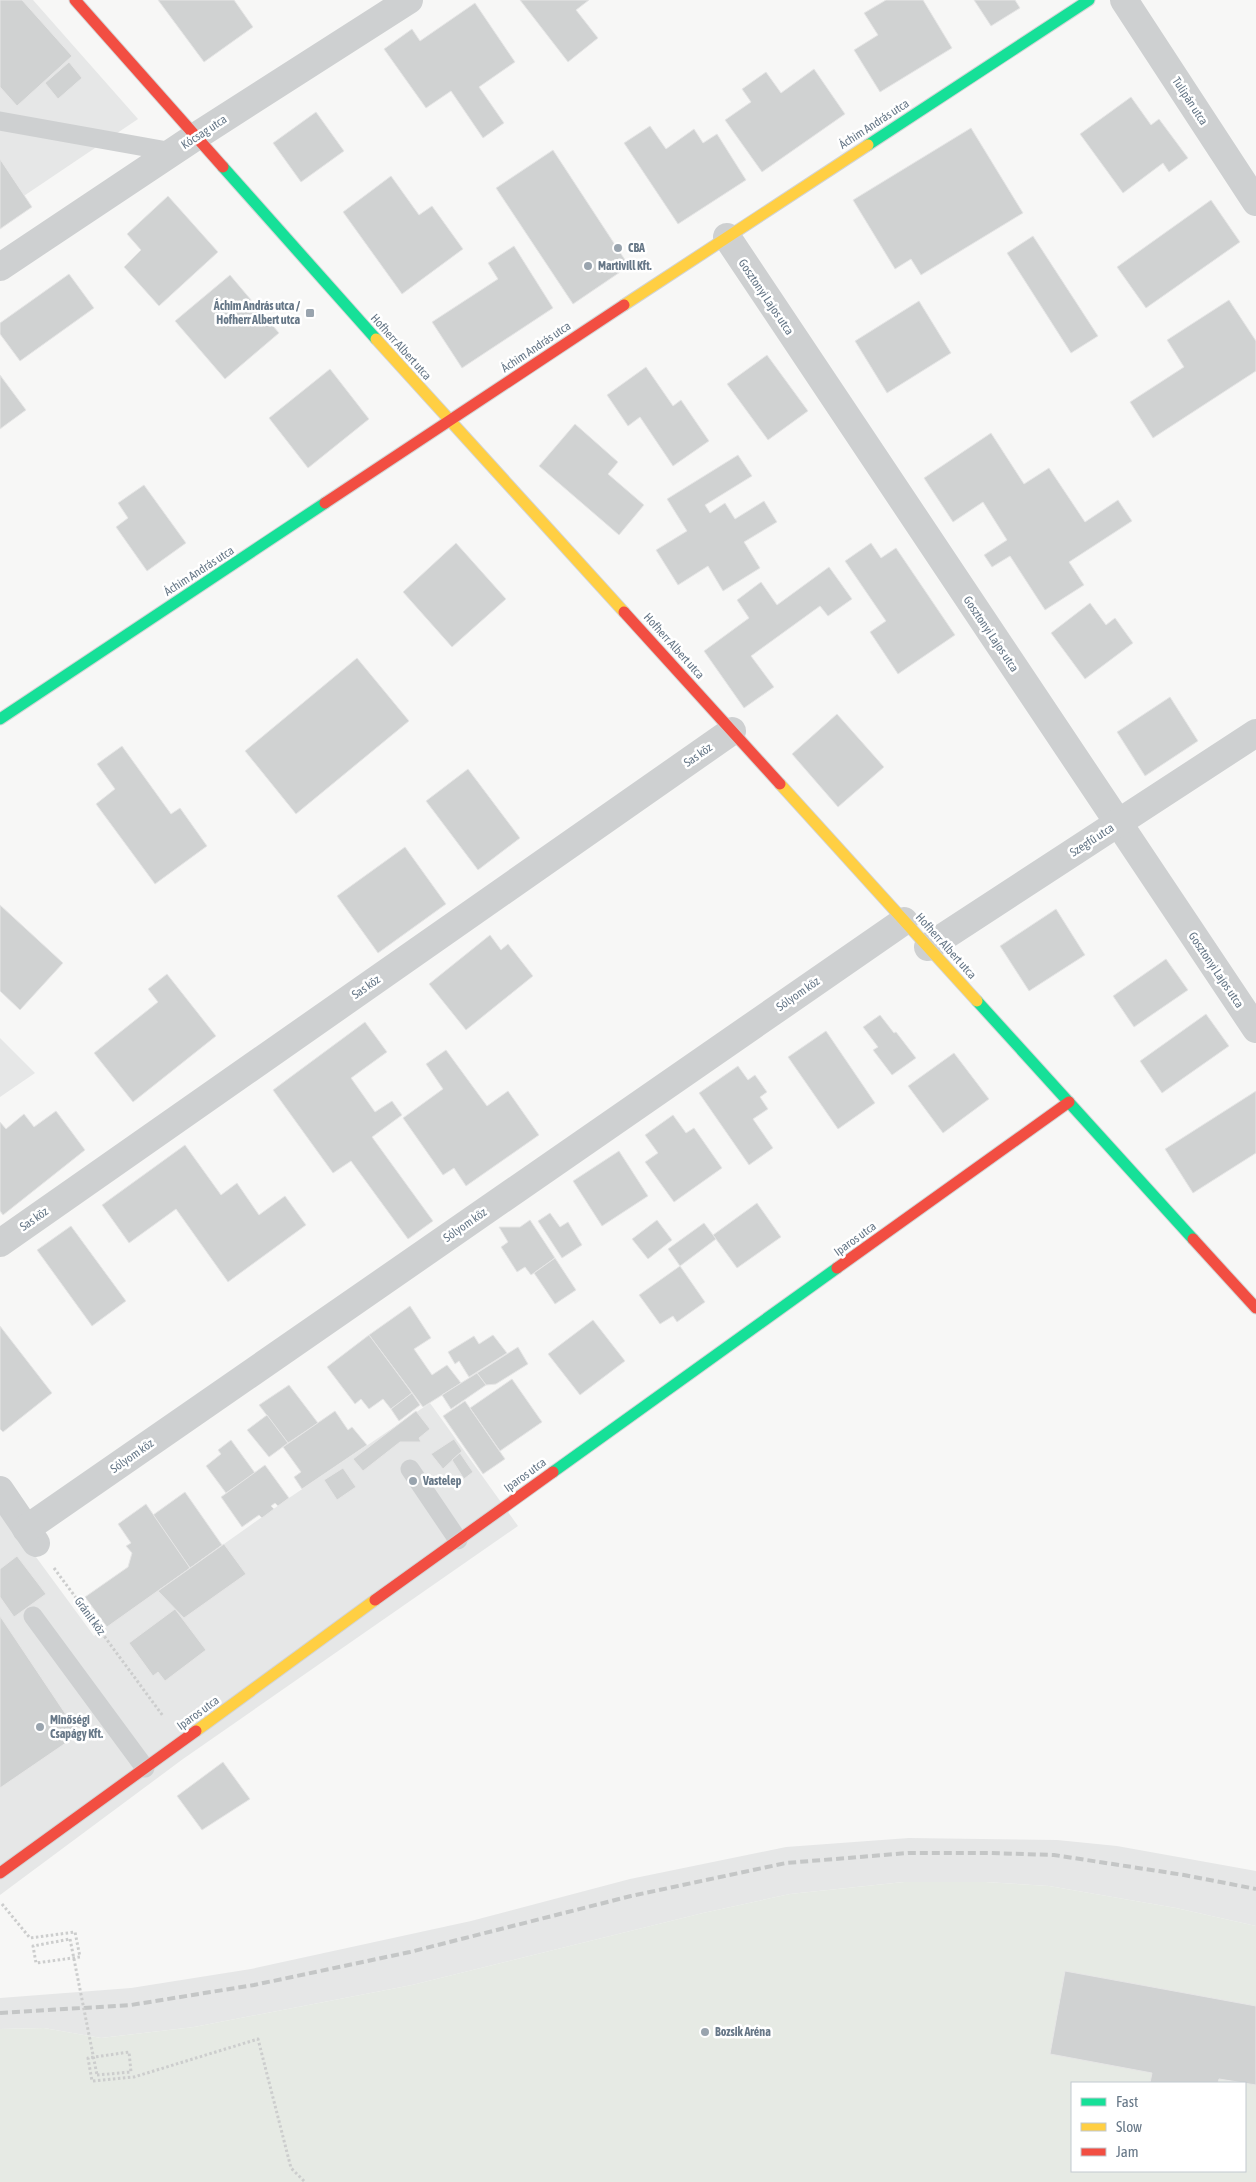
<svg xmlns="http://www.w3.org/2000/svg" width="1256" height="2182" font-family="'Asap Condensed',sans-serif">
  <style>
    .built { fill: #e6e7e7 }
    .green { fill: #e6eae4; fill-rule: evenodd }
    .building { fill: #d0d2d2; stroke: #e6e6e6 }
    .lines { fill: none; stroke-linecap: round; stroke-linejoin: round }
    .fast-casing { stroke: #d2d4d5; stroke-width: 13 }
    .slow-casing { stroke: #d2d4d5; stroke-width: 13 }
    .jam-casing { stroke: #d2d4d5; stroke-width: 13 }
    .path { stroke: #cccdcd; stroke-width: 3; stroke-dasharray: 2.5 2.5; stroke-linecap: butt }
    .lane { stroke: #ced0d1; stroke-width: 19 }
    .street { stroke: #ced0d1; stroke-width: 28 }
    .fast { stroke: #16e098; stroke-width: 11 }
    .slow { stroke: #ffcf43; stroke-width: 11 }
    .jam { stroke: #f24e42; stroke-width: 11 }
    .rail { stroke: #c4c6c6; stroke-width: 4; stroke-dasharray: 8 4; stroke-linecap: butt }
    .path-bridge { stroke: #cccdcd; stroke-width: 3; stroke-dasharray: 2.5 2.5; stroke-linecap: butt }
    .poi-dot { fill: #99a4ae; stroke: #fff; stroke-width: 2 }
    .labels { text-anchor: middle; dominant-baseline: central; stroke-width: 5; stroke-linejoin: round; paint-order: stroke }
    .street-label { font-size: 12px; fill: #667787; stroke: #fff }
    .poi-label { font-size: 12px; font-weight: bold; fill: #667787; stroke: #fff; text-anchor: start }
  </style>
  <rect width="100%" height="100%" fill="#f7f7f6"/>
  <g class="built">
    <polygon points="0,0 33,0 138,119 0,212"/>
    <polygon points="0,1038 35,1073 0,1097"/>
    <polygon points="430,1403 518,1526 183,1759 0,1895 0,1508 94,1636 289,1498"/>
    <polygon points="909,1838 1057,1840 1117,1846 1256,1871 1256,1926 1176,1908 1049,1886 985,1882 904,1882 790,1894 703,1913 412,1985 194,2027 101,2038 44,2028 0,2029 0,1998 131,1988 251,1969 471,1921 630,1879 786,1847"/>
  </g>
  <path class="green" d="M904 1882H985L1049 1886 1176 1908 1256 1926V2182H0V2029L44 2028 101 2038 194 2027 412 1985 703 1913 790 1894ZM1072 2083H1245V2171H1072Z"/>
  <g class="building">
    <polygon points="0,0 22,0 72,56 17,106 0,87"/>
    <polygon points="158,0 234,0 253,27 204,62"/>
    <polygon points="520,0 589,0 576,10 598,38 568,62"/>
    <polygon points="886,0 923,0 952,48 880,92 854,50 878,35 864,13"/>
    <polygon points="974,0 1015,0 1020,8 991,26"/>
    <polygon points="475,3 515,62 479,87 504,123 483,138 451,91 426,108 384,49 412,29 420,41"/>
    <polygon points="69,62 82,78 58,99 45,83"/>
    <polygon points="814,69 845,114 762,172 725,120 751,102 742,89 766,72 781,93"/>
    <polygon points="1131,97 1151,125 1159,119 1188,158 1169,172 1163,163 1123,193 1080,134"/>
    <polygon points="316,112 344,151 301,182 273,143"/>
    <polygon points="650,126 666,149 694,129 703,143 717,134 746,180 678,224 624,143"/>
    <polygon points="971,128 1023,213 921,275 911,259 895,269 853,200"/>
    <polygon points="553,150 629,266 573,304 496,188"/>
    <polygon points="0,159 32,207 0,229"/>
    <polygon points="391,176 419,215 432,206 463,249 402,294 343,212"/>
    <polygon points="168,196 218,252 159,306 124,267 141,250 127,234"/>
    <polygon points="1211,200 1240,242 1146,308 1117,267"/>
    <polygon points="1033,236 1098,336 1071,353 1007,253"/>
    <polygon points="514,246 553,308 462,368 432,322 498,279 488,263"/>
    <polygon points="69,274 94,308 20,361 0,334 0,323"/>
    <polygon points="230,275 279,333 225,379 175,321"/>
    <polygon points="1229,300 1256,341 1256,371 1153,438 1130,402 1184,367 1167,340"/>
    <polygon points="919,301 951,353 887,393 855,341"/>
    <polygon points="767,355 808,411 768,440 727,384"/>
    <polygon points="646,367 673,406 681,400 709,441 673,466 640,417 628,426 607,395"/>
    <polygon points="330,369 369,419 308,468 269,418"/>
    <polygon points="0,375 26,410 0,429"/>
    <polygon points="575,424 618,462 608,474 644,505 619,535 539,466"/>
    <polygon points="991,433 1024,484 1049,468 1085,522 1118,500 1132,521 1069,562 1084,585 1045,610 1010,556 992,567 984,555 1007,540 983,502 953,522 924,478"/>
    <polygon points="738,455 752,476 705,505 710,513 725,503 735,519 764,501 777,522 744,542 760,568 723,591 708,566 678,585 656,550 687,531 667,499"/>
    <polygon points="144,485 186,543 147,571 116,527 128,518 118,503"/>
    <polygon points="456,543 506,599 452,647 403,592"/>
    <polygon points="871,543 881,558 896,548 955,635 898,674 870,632 886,621 845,561"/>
    <polygon points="829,567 852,599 828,616 820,606 751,656 774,687 744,708 704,651 749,618 737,600 761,582 777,605"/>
    <polygon points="1090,603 1106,625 1115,618 1133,643 1085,679 1051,633"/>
    <polygon points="357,658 409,721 296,814 245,751"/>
    <polygon points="1170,697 1198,741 1145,776 1117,732"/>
    <polygon points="837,714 884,767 838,807 792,754"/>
    <polygon points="122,746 171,814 180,808 207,846 155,884 96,804 115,789 97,764"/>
    <polygon points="468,769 520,838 478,870 426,801"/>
    <polygon points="405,847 446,904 378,953 337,896"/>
    <polygon points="0,905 63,963 20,1010 0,991"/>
    <polygon points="1056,909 1085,955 1029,991 1000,946"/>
    <polygon points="490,935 501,950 508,944 533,976 466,1030 429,984"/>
    <polygon points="1166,959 1188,990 1134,1027 1113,996"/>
    <polygon points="167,974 216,1036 133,1102 94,1053 158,1002 148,989"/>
    <polygon points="1206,1014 1229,1046 1162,1093 1140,1061"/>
    <polygon points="880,1015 894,1033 896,1032 916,1058 892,1075 873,1050 878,1047 863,1027"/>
    <polygon points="365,1022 387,1052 351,1078 375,1112 392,1101 402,1115 372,1137 433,1221 408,1239 351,1161 333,1173 273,1090"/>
    <polygon points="826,1031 875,1103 838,1129 788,1057"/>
    <polygon points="446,1050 487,1106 508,1091 539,1135 466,1186 454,1168 443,1175 403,1118 443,1089 426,1064"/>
    <polygon points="954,1053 989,1099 943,1133 908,1086"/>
    <polygon points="738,1066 748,1080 755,1075 767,1092 760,1097 768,1109 753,1119 773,1148 749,1165 699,1093"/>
    <polygon points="1256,1091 1256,1153 1193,1193 1165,1149"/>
    <polygon points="56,1111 85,1150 3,1215 0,1211 0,1122 6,1129 24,1114 34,1127"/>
    <polygon points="673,1115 686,1133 694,1128 722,1168 674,1202 645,1162 658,1153 645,1135"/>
    <polygon points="185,1145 221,1195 237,1183 259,1215 285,1196 306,1225 228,1282 176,1209 129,1243 102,1205"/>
    <polygon points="619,1151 648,1196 602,1226 573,1181"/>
    <polygon points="757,1203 781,1237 737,1268 713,1235"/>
    <polygon points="550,1213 560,1227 568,1222 582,1245 562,1258 538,1221"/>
    <polygon points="530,1220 555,1258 531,1275 525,1267 517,1272 501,1247 508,1242 499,1227 520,1227"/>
    <polygon points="657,1220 672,1240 648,1259 632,1239"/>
    <polygon points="704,1223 716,1239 680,1266 668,1249"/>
    <polygon points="71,1226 126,1301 92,1326 37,1250"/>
    <polygon points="555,1258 576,1290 555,1304 534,1273"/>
    <polygon points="680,1266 705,1302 677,1322 673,1316 660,1324 639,1295"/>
    <polygon points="410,1306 431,1338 414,1349 432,1375 447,1365 461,1383 423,1407 369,1335"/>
    <polygon points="593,1320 625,1361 580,1395 548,1354"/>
    <polygon points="0,1326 52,1393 3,1432 0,1429"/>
    <polygon points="369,1335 412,1393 391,1409 383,1399 369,1409 361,1399 355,1404 327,1367"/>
    <polygon points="493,1335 507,1353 469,1377 459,1361 455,1364 448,1352 474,1336 479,1344"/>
    <polygon points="518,1347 528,1364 496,1384 486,1385 477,1373"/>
    <polygon points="477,1373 486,1385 451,1409 442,1395"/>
    <polygon points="512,1379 542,1422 500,1451 470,1408"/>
    <polygon points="289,1385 318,1423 288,1443 259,1405"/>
    <polygon points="412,1393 420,1405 399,1421 391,1409"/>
    <polygon points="465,1401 505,1459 483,1474 443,1416"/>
    <polygon points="335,1411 348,1430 352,1427 367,1445 302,1489 294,1477 301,1472 283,1447"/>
    <polygon points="416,1411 430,1429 419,1438 421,1442 400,1442 363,1471 353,1459"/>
    <polygon points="267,1415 288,1443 269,1457 247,1430"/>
    <polygon points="454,1439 462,1451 443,1469 431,1454"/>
    <polygon points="231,1440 255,1473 226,1493 206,1466 221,1454 218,1450"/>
    <polygon points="460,1453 473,1472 464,1479 452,1460"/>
    <polygon points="265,1465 289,1498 278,1506 275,1503 271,1506 274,1509 262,1518 259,1515 242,1527 221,1497"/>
    <polygon points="343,1468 356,1487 337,1500 324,1480"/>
    <polygon points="185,1492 222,1545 190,1568 153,1515"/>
    <polygon points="146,1504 190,1568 107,1627 85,1597 128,1567 132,1553 126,1546 131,1543 118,1524"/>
    <polygon points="224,1544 246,1574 184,1618 158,1591"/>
    <polygon points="17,1556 46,1594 14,1617 0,1597 0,1569"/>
    <polygon points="175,1609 206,1650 165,1681 158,1672 153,1676 129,1643"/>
    <polygon points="0,1616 79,1734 0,1788"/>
    <polygon points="223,1762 250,1799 202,1830 177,1796"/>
    <polygon points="1065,1971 1256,2006 1256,2085 1219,2079 1218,2083 1150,2083 1152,2073 1050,2054"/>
  </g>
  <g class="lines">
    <g class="fast-casing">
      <g id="fast">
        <polyline points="868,145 1089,0"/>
        <polyline points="223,167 376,339"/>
        <polyline points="0,719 325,503"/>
        <polyline points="977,1001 1193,1239"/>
        <polyline points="553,1472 837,1268"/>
      </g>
    </g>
    <g class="slow-casing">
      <g id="slow">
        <polyline points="624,305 868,145"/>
        <polyline points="376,339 624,612"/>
        <polyline points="780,784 977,1001"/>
        <polyline points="196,1731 375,1600"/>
      </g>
    </g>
    <g class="jam-casing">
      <g id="jam">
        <polyline points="75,0 223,167"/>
        <polyline points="325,503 624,305"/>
        <polyline points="624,612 780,784"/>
        <polyline points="1193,1239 1256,1308"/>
        <polyline points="837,1268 1069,1102"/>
        <polyline points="375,1600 553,1472"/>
        <polyline points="0,1873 196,1731"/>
      </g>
    </g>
    <g class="path">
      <polyline points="54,1568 163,1716"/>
      <polyline points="2,1904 30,1938 75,1932 80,1957 36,1963 33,1946 70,1939"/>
      <polyline points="97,2075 131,2072 129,2052 88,2058 92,2081 134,2077 258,2039 291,2168 305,2182"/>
    </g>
    <g class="lane">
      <polyline points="0,121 173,152"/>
      <polyline points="410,1469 458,1540"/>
      <polyline points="33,1616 145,1768"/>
    </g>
    <g class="street">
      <polyline points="1124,0 1256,202"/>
      <polyline points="727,237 1256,1029"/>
      <polyline points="0,267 195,137 409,0"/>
      <polyline points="928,947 1256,733"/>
      <polyline points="0,1243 732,731"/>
      <polyline points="0,1490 36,1543"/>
      <polyline points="26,1529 904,921"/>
    </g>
    <use href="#fast" class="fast"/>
    <use href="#slow" class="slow"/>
    <use href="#jam" class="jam"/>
    <polyline class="rail" points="0,2013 131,2005 254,1985 410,1952 631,1896 786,1863 908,1853 991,1853 1054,1855 1184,1875 1256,1889"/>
    <polyline class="path-bridge" points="70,1939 97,2075"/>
  </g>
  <g class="poi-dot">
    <circle cx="618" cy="248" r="5"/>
    <circle cx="588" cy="266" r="5"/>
    <rect x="305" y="308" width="10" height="10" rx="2.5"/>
    <circle cx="413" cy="1481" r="5"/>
    <circle cx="40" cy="1727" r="5"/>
    <circle cx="705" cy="2032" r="5"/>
  </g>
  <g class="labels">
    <g class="street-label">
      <text transform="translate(1190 101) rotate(57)">Tulipán utca</text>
      <text transform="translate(874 124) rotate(-33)">Áchim András utca</text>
      <text transform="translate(204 132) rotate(-33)">Kócsag utca</text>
      <text transform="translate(766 297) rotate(56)">Gosztonyi Lajos utca</text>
      <text transform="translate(401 347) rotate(48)">Hofherr Albert utca</text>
      <text transform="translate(536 347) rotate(-34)">Áchim András utca</text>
      <text transform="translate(199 571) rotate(-33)">Áchim András utca</text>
      <text transform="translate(991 634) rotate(56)">Gosztonyi Lajos utca</text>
      <text transform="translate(674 646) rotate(48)">Hofherr Albert utca</text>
      <text transform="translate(698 755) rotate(-35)">Sas köz</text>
      <text transform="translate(1092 840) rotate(-33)">Szegfű utca</text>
      <text transform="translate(946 946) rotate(48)">Hofherr Albert utca</text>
      <text transform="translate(1216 970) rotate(56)">Gosztonyi Lajos utca</text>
      <text transform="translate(366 987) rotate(-35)">Sas köz</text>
      <text transform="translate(798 994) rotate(-35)">Sólyom köz</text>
      <text transform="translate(34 1219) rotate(-35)">Sas köz</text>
      <text transform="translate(465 1225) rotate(-35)">Sólyom köz</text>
      <text transform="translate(855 1239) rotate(-36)">Iparos utca</text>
      <text transform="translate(132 1456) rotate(-35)">Sólyom köz</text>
      <text transform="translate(525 1475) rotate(-36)">Iparos utca</text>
      <text transform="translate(90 1616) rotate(54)">Gránit köz</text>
      <text transform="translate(198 1713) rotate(-36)">Iparos utca</text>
    </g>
    <g class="poi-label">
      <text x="628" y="248">CBA</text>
      <text x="598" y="266">Martivill Kft.</text>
      <text x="300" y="306" text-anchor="end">Áchim András utca /<tspan x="300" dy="14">Hofherr Albert utca</tspan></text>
      <text x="423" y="1481">Vastelep</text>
      <text x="50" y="1720">Minőségi<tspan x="50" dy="14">Csapágy Kft.</tspan></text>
      <text x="715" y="2032">Bozsik Aréna</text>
    </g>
  </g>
  <rect x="1071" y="2082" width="175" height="90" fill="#ffffff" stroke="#c2c9cf"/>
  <rect x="1081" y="2098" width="25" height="8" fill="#16e098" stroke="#c2c9cf"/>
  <text x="1116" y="2107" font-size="15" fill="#667787">Fast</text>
  <rect x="1081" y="2123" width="25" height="8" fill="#ffcf43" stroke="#c2c9cf"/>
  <text x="1116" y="2132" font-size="15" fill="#667787">Slow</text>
  <rect x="1081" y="2148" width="25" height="8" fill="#f24e42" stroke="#c2c9cf"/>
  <text x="1116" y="2157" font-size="15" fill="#667787">Jam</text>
</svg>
